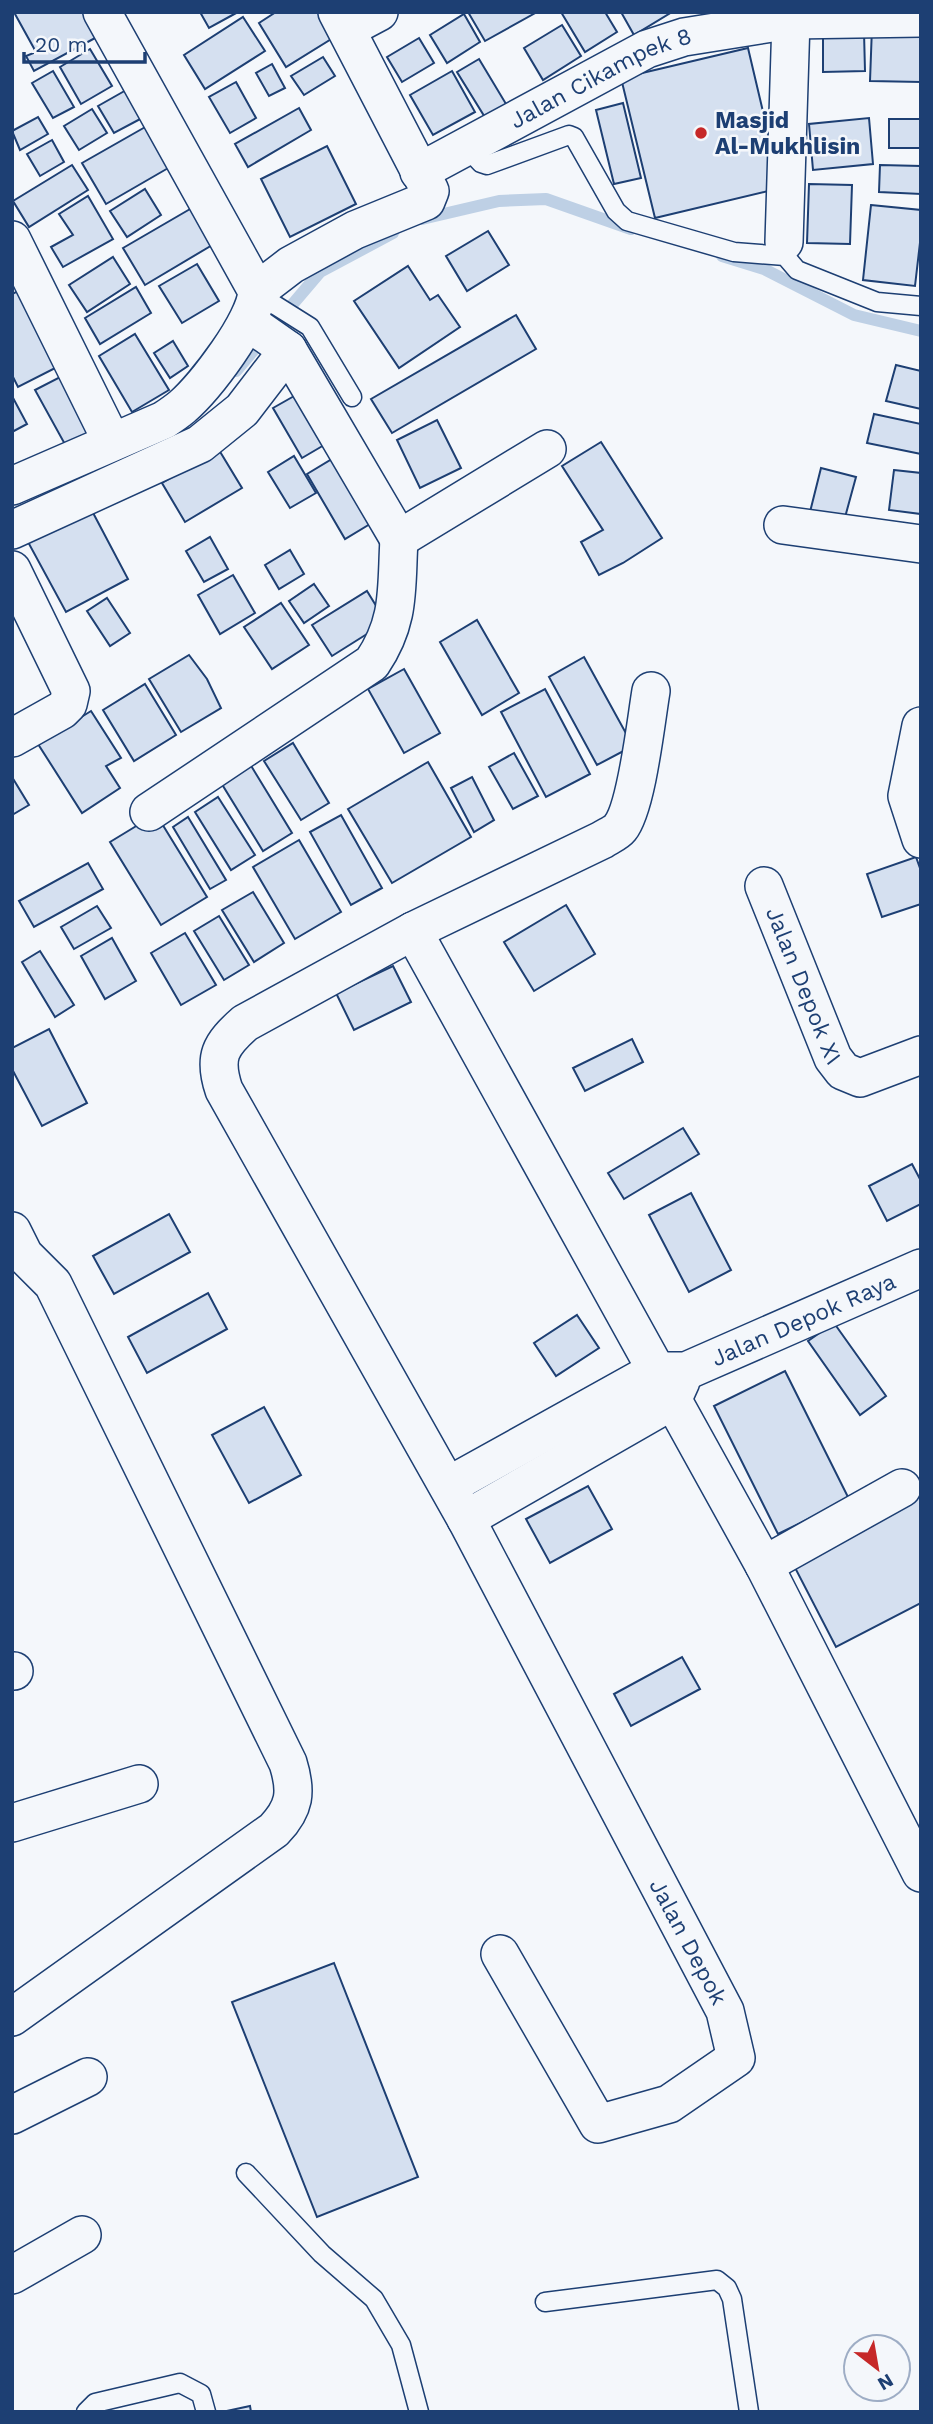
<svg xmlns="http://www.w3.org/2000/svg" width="933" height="2424" font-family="'Work Sans',sans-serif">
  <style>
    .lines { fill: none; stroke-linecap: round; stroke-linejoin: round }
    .stream { stroke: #bed0e5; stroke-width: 12 }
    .building { fill: #d5e0f0; stroke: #1d3f73; stroke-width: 2 }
    .lane-casing { stroke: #1d3f73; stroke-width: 21 }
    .street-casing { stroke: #1d3f73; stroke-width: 40 }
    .lane { stroke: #f4f7fb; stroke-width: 18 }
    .street { stroke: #f4f7fb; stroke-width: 37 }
    .poi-dot { fill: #c62828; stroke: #f4f7fb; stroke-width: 2.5 }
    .labels { text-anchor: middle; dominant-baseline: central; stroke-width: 5; stroke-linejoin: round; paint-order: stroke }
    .street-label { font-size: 23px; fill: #1d3f73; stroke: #f4f7fb }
    .poi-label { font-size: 23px; font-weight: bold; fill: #1d3f73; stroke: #f4f7fb; text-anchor: start }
  </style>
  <rect width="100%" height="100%" fill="#f4f7fb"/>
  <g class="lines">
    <g class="stream">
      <polyline points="422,219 499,201 546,199 631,229"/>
      <polyline points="722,256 764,269 854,315 921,331"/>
      <polyline points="236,371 320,272 393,233"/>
    </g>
  </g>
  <g class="building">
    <polygon points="18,12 84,12 97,37 34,71 26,56 36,52 15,14"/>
    <polygon points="200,12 238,12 209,28"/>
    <polygon points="276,12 328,12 341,33 286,67 259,23"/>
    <polygon points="468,12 537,12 485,41"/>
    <polygon points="561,12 605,12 617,32 585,52"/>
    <polygon points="621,12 672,12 634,35"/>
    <polygon points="464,14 480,42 447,63 430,35"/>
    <polygon points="243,17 265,51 205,89 184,55"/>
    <polygon points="562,25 581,56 543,80 524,48"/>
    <polygon points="872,27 921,28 921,82 870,81"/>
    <polygon points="864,32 865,71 823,72 823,33"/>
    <polygon points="419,38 434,63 402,82 387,57"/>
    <polygon points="748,48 781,188 655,218 621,78"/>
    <polygon points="90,49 112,86 81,104 60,67"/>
    <polygon points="323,57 335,76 304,95 291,76"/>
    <polygon points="479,59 512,114 491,127 457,72"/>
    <polygon points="272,64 285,88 269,96 256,73"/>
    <polygon points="53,71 74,107 53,118 32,83"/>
    <polygon points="452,71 475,112 433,135 410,95"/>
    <polygon points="236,82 256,118 230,133 209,97"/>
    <polygon points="128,89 144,117 114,133 98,106"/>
    <polygon points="623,103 641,178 614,184 596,110"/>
    <polygon points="299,108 311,130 248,167 235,144"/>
    <polygon points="92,109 107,133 79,150 64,126"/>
    <polygon points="38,117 48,134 20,150 12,131"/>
    <polygon points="869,118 873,164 813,170 809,124"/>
    <rect x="889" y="119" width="32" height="29"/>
    <polygon points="147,126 170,167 106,204 82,163"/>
    <polygon points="52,140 64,162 40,176 27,154"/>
    <polygon points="327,146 356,204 290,237 261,179"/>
    <polygon points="72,165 88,190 29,227 13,201"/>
    <polygon points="880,165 921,166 921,194 879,192"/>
    <polygon points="809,184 852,185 850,244 807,243"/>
    <polygon points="145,189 161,215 127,237 110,211"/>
    <polygon points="88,196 113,239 63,267 51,247 73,235 59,214"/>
    <polygon points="197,205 219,241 145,285 123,248"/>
    <polygon points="871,205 921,210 921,234 915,286 863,280"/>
    <polygon points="488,231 509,265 467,291 446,256"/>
    <polygon points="113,257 130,284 87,312 69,285"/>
    <polygon points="197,264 219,301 182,323 159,286"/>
    <polygon points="408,266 430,300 438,295 460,327 399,368 354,301"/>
    <polygon points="32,284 71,360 18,387 12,375 12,294"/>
    <polygon points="136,287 151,313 100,344 85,318"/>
    <polygon points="516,315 536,349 392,433 371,399"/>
    <polygon points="135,334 169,390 132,412 99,356"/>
    <polygon points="173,341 188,366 170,378 154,353"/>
    <polygon points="896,365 921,371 921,409 886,401"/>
    <polygon points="64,375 95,433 67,448 35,390"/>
    <polygon points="303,391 331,441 302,458 273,408"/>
    <polygon points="12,396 27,424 12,432"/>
    <polygon points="874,414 921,424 921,454 867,443"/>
    <polygon points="437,420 461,468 420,488 397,440"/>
    <polygon points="601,442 662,538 623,563 599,575 581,542 603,530 562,466"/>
    <polygon points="219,450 242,488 185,522 162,483"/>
    <polygon points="294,456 316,493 290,508 268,472"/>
    <polygon points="337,456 375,521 345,539 307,474"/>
    <polygon points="821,468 856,477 844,521 810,512"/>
    <polygon points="894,470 921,473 921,514 889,510"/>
    <polygon points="91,509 128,579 66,612 28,542"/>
    <polygon points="210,537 228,569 204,582 186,551"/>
    <polygon points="290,550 304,574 279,589 265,565"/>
    <polygon points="233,575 255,613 220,634 198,595"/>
    <polygon points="314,584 329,606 304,623 289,601"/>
    <polygon points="367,591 386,622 332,656 312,625"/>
    <polygon points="107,598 130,633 110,646 87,611"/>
    <polygon points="281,603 309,645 272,669 244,627"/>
    <polygon points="477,620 519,693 482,715 440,642"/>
    <polygon points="189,655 207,679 221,708 181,732 149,679"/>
    <polygon points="584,657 633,746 597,765 549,677"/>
    <polygon points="404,669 440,733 404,753 368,689"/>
    <polygon points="145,684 176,735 134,761 103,710"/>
    <polygon points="545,689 590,774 546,797 501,712"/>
    <polygon points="91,711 121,758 106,766 120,788 82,813 38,744"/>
    <polygon points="293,743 329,803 301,820 264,761"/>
    <polygon points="514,753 538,796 513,809 489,767"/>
    <polygon points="428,762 471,837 392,883 348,809"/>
    <polygon points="250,764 292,833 263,851 220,781"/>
    <polygon points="12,777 29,805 12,815"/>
    <polygon points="472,777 494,820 474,832 451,788"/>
    <polygon points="218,797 255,855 231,870 195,812"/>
    <polygon points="156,814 207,897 161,925 110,842"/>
    <polygon points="341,815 382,888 351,905 310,832"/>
    <polygon points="188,817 226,880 210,889 173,827"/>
    <polygon points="299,840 341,912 295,939 253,867"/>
    <polygon points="916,857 921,871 921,904 882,917 867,874"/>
    <polygon points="88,863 103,889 34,927 19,901"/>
    <polygon points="253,892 284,943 254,962 222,910"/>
    <polygon points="566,905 595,954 534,991 504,942"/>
    <polygon points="97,906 111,928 74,949 61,927"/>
    <polygon points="219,916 249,965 224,980 194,931"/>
    <polygon points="185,933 216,985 181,1005 151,953"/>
    <polygon points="112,938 136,981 105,999 81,956"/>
    <polygon points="40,951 74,1005 55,1017 22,962"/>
    <polygon points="393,966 411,1002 354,1030 336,993"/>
    <polygon points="49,1029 87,1103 42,1126 12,1069 12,1048"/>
    <polygon points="632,1039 643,1062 585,1091 573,1068"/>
    <polygon points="683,1128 699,1154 624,1199 608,1173"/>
    <polygon points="912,1164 921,1181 921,1204 887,1221 869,1186"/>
    <polygon points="691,1193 731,1270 689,1292 649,1215"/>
    <polygon points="169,1214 190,1252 114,1294 93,1256"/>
    <polygon points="208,1293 227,1329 147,1373 128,1337"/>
    <polygon points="577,1315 599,1348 556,1376 534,1343"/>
    <polygon points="834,1323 886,1396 860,1415 808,1341"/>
    <polygon points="785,1371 849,1499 778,1534 714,1406"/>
    <polygon points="264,1407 301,1475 249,1503 212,1435"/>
    <polygon points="588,1486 612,1529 550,1563 526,1519"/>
    <polygon points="921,1490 921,1603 836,1647 790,1558"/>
    <polygon points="682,1657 700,1689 631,1726 614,1694"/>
    <polygon points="334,1963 418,2177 317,2217 232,2002"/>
    <polygon points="250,2406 251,2412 222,2412"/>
  </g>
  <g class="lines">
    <g class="lane-casing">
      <g id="lane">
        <polyline points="465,146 481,163 487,165 569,135 574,137 616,211 627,221 734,252 785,256 797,270 877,302 921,306"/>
        <polyline points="257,298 275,305 310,327 352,397"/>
        <polyline points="246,2173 322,2254 374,2299 401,2345 419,2412"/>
        <polyline points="545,2302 717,2280 727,2288 732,2299 749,2412"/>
        <polyline points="86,2412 95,2403 180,2383 201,2394 206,2412"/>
      </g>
    </g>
    <g class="street-casing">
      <g id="street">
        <polyline points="347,29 379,12"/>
        <path id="s1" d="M419 172 647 49 684 37 791 20 921 18"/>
        <polyline points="12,240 112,442"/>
        <polyline points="784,242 791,20"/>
        <polyline points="257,291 291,265 355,230 426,201 430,191 337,12"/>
        <polyline points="248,322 288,350 399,539 547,449"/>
        <path d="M12 486 164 420C170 416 176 412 182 407 205 387 256 321 257 291L102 12"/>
        <polyline points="783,525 921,544"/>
        <polyline points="12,530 200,444 242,410 288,350"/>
        <polyline points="12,570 71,691 68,704 62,710 12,738"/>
        <polyline points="921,726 907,796 921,839"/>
        <path d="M149 812 372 663C401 620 396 588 399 539"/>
        <path id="s2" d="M764 886 833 1058 843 1071 860 1078 921 1055"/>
        <polyline points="413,931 764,1565 921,1873"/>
        <path d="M12 1231 24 1255 53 1284 288 1763C297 1792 295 1808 274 1830L12 2017"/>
        <path id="s3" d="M448 1486 655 1371H686L921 1268"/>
        <polyline points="466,1519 672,1401 681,1381"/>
        <polyline points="764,1565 902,1488"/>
        <polyline points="12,1671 14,1671"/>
        <polyline points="12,1823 139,1784"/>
        <path d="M500 1954 598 2124 669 2104 736 2058 725 2011 466 1519 224 1090C213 1057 220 1045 245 1023L413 931 602 840C608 836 616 833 620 828 637 807 646 720 651 691"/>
        <polyline points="12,2115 88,2077"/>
        <polyline points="12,2275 82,2235"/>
      </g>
    </g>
    <use href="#lane" class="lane"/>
    <use href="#street" class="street"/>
  </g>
  <circle class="poi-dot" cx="701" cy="133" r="7"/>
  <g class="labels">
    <g class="street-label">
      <text stroke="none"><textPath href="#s1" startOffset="205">Jalan Cikampek 8</textPath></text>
      <text stroke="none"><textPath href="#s2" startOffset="107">Jalan Depok XI</textPath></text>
      <text stroke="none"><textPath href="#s3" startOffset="396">Jalan Depok Raya</textPath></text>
      <text transform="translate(688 1942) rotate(62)">Jalan Depok</text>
    </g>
    <g class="poi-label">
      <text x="715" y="120">Masjid<tspan x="715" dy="26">Al-Mukhlisin</tspan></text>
    </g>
  </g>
  <rect width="933" height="2424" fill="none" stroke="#1d3f73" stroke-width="28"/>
  <g transform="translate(877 2368) rotate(149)"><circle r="33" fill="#f4f7fb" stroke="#9eadc5" stroke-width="2"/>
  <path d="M0-5L12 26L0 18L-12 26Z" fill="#c62828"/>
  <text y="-10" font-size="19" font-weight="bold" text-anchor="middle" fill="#1d3f73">N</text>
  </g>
  <path d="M24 52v10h121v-10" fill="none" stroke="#1d3f73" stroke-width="3.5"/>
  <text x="35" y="52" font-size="21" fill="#1d3f73" stroke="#f4f7fb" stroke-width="5" paint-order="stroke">20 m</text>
</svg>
